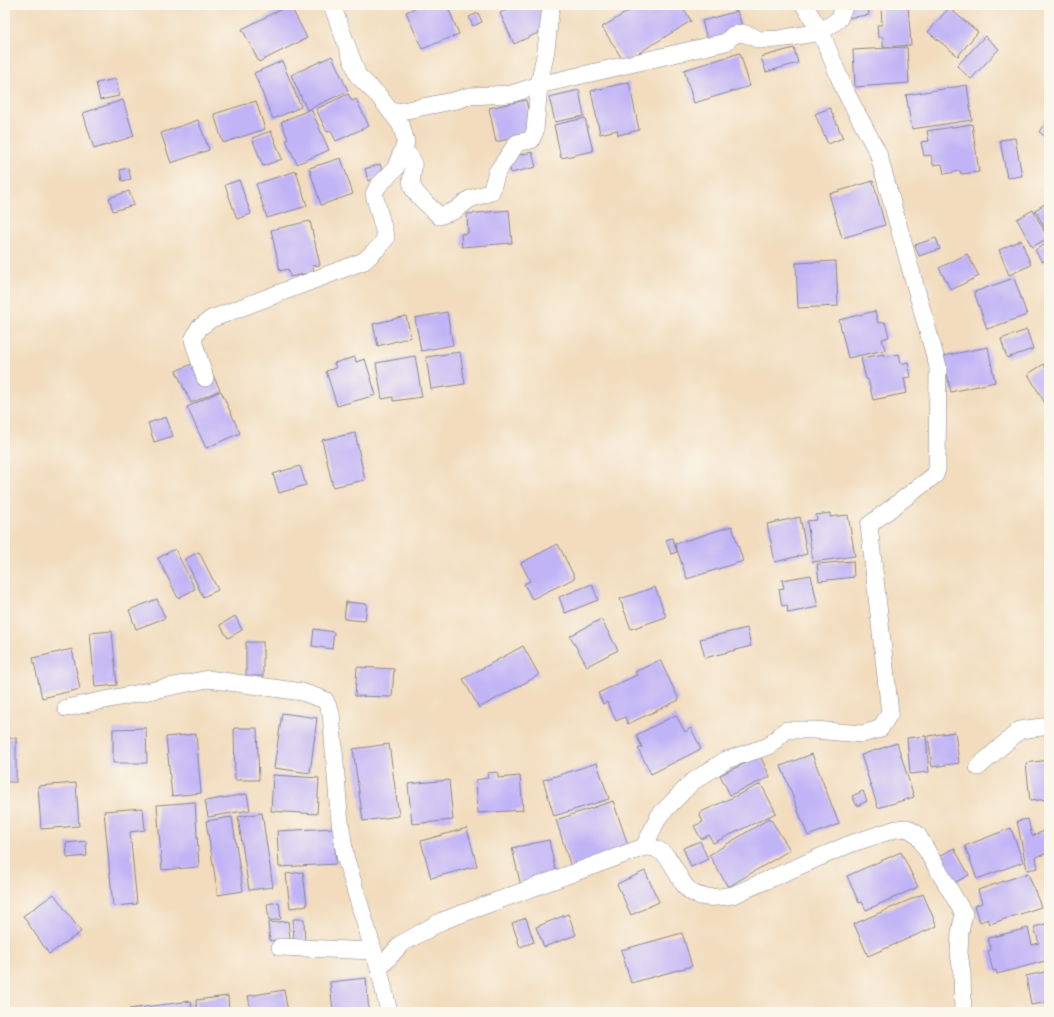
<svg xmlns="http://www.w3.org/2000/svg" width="1054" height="1017" font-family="Kalam,sans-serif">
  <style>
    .building { fill: #c1b4f6 }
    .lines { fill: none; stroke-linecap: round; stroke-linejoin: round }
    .minor-casing { stroke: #86868e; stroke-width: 18 }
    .minor { stroke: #fff; stroke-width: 17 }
  </style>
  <rect width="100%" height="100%" fill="#fbf7ec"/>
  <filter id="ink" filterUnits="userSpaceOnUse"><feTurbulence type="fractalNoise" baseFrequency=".025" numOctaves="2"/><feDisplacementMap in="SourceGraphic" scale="8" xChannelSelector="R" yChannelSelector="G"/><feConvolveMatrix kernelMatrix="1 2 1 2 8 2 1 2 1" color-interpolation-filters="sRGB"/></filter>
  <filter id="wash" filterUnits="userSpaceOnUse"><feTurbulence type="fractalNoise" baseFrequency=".012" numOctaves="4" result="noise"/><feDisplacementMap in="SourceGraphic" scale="16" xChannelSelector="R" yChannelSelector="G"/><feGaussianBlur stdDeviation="0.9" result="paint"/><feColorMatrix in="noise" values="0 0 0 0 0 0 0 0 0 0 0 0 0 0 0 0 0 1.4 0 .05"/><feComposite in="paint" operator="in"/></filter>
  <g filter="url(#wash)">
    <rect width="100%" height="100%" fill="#f2dcbd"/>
    <g id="blocks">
      <g class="building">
        <polygon points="290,5 307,38 259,62 242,29"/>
        <polygon points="422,5 447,5 459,34 422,49 406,12"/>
        <polygon points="517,5 543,5 553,26 514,44 500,13"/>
        <polygon points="639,5 682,5 691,21 624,62 602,27"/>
        <polygon points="695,5 709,5 697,9"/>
        <polygon points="844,5 868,5 869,15 845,18"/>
        <polygon points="881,5 908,5 911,45 883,47 883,37 878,37 877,25 882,25"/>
        <polygon points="949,8 978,32 958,56 928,32"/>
        <polygon points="737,11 745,35 709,46 702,21"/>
        <polygon points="478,13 482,22 473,26 469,17"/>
        <polygon points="985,36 999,49 971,79 957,66"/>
        <polygon points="907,47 909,83 855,87 853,50"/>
        <polygon points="794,48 798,63 766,72 761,57"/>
        <polygon points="740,53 750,86 694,103 684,70"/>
        <polygon points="332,56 348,91 307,110 291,75"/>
        <polygon points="282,61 301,107 273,119 254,73"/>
        <polygon points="116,79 119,96 100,100 96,83"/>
        <polygon points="629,82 639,130 618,135 617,130 600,134 591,91"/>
        <polygon points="967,85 972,120 912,129 906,95"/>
        <polygon points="579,90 584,116 555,122 549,97"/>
        <polygon points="348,94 352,101 356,99 369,126 336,141 331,131 327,132 316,109"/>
        <polygon points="123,100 134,136 94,149 83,113"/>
        <polygon points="526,100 533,133 496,142 489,108"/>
        <polygon points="256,101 265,129 223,143 214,114"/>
        <polygon points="830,108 843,138 828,144 815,114"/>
        <polygon points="311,109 329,150 297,164 286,140 288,139 281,122"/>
        <polygon points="1049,116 1049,139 1039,132"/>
        <polygon points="585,118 593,151 561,158 554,125"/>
        <polygon points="198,120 209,150 171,163 161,133"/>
        <polygon points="972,124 979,172 961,174 960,171 944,174 942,164 933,165 931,155 924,156 921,142 929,141 927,131"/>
        <polygon points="271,131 282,159 263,166 252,138"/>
        <polygon points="1015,138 1022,176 1007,178 1000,140"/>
        <polygon points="532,152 536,167 511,173 507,158"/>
        <polygon points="341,158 353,194 321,205 309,168"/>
        <polygon points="380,164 383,172 381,176 368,181 365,169"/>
        <polygon points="128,168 131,179 122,181 120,170"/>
        <polygon points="296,171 307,206 267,218 256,184"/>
        <polygon points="239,180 251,214 237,219 225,185"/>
        <polygon points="873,181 885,225 842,238 829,194"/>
        <polygon points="129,191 134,205 113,211 109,198"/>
        <polygon points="1048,202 1049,204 1049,236 1035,210"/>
        <polygon points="509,210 512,243 462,247 461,234 468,233 467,214"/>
        <polygon points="1033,210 1048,238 1032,247 1017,219"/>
        <polygon points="310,221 320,265 312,266 314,272 290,277 288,269 280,271 271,230"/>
        <polygon points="936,238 940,249 919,256 915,245"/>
        <polygon points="1021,240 1031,265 1009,275 999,250"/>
        <polygon points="1048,243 1049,258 1042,262 1035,250"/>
        <polygon points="967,254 979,276 951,290 939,268"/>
        <polygon points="836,261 838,306 798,308 796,263"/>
        <polygon points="1014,278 1027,315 987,329 974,292"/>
        <polygon points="875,311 878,323 885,322 889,337 882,339 885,350 848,358 839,320"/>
        <polygon points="447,312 453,345 421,351 415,318"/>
        <polygon points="406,316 411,337 378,346 373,324"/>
        <polygon points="1027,330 1033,349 1007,358 1001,339"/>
        <polygon points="988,347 995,382 951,392 943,356"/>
        <polygon points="460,352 465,384 431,389 426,357"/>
        <polygon points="884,354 885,357 899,354 901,364 908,362 911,377 904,378 907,393 873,400 868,379 866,379 861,358"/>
        <polygon points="415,356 422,397 393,401 393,397 382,399 376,363"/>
        <polygon points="355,357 356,362 365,359 376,395 337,406 326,371 336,368 334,363"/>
        <polygon points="205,358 220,390 191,403 176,371"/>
        <polygon points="1044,364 1049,373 1049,404 1046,405 1028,374"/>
        <polygon points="221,391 240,433 206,448 187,407"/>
        <polygon points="166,417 173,436 154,442 148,423"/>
        <polygon points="355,433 365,480 333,487 322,440"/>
        <polygon points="300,466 306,485 279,493 273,474"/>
        <polygon points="830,513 830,517 848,515 855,556 813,562 807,521 817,520 816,515"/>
        <polygon points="800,517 807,554 775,562 767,524"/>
        <polygon points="732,526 743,561 687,579 675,544"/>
        <polygon points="672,538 677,552 671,554 666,540"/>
        <polygon points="558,544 575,578 532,599 524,584 530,581 521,563"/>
        <polygon points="175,549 195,589 178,598 158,558"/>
        <polygon points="199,552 218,590 203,597 185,559"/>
        <polygon points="853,561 854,577 819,581 817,564"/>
        <polygon points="811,575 818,607 788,613 787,605 782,606 779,589 784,588 782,580"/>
        <polygon points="592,584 598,600 565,613 559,597"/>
        <polygon points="655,587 666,617 631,629 620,599"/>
        <polygon points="157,599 165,618 136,629 129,610"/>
        <polygon points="346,602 367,604 365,621 344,619"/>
        <polygon points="235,616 242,630 228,638 220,625"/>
        <polygon points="601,619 618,650 587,666 570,636"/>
        <polygon points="747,628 751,646 705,658 700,639"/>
        <polygon points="314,629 334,632 332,649 312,646"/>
        <polygon points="112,631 117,685 95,687 90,633"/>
        <rect x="246" y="642" width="17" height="34"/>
        <polygon points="523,646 539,675 479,708 463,679"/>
        <polygon points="72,649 80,689 42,698 33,658"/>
        <polygon points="660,660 679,700 628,724 625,717 616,721 607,702 603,704 598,693 637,675 635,672"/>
        <polygon points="357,667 394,669 392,697 355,696"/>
        <polygon points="282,713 317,718 310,773 274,768"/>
        <polygon points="676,715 685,732 691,728 701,749 651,774 638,749 642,747 636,735"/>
        <polygon points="146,728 147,763 113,763 113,729"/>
        <polygon points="234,728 257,728 259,780 235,780"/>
        <polygon points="955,732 959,763 932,767 928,736"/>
        <polygon points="196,734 201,793 172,796 166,737"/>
        <polygon points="926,736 929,772 910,774 907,738"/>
        <rect x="5" y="738" width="11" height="44"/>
        <polygon points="897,743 914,797 878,808 861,755"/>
        <polygon points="389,744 399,816 363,821 353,749"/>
        <polygon points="812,754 839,824 808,836 781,766"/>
        <polygon points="760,756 770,777 730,795 720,775"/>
        <polygon points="1049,760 1049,799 1030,801 1026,763"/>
        <polygon points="597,763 609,799 554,816 543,780"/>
        <polygon points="498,772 498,778 520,776 523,810 478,813 476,780 488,778 487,773"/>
        <polygon points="273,775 319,778 317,814 271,811"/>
        <polygon points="449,780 453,820 412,824 408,784"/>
        <polygon points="76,783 79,826 41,829 38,786"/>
        <polygon points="761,784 776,813 713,843 709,835 701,839 694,826 703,822 699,813"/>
        <polygon points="863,791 867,801 857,806 852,796"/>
        <polygon points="247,794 250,810 208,817 205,801"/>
        <polygon points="613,801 630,851 572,870 556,820"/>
        <polygon points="195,802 199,867 162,870 157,805"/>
        <polygon points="143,808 145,830 130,832 137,904 113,906 104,811"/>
        <polygon points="262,813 273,887 249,890 238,817"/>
        <polygon points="232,817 243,891 218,895 206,821"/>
        <polygon points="770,818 790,850 728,887 709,855"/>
        <polygon points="1028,819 1032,836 1049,829 1049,853 1036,857 1038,868 1027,870 1017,821"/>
        <polygon points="334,828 336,864 279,867 277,831"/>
        <polygon points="467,828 477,866 431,878 421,841"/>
        <polygon points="1011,828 1023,862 977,879 965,846"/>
        <polygon points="549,840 559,887 523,895 512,848"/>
        <polygon points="86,841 87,856 67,858 66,843"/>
        <polygon points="700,841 708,859 691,867 683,848"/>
        <polygon points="954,848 969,875 954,883 940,856"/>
        <polygon points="901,852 918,887 866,910 862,902 859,903 847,876"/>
        <polygon points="645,871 659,902 631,915 617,884"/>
        <polygon points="303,872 307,906 290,908 286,874"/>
        <polygon points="1028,873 1041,907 990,924 988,919 980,922 974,906 982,903 978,890"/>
        <polygon points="54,894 81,932 49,954 23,916"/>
        <polygon points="923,894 937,926 868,956 854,924"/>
        <polygon points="279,902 281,919 269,921 267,904"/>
        <polygon points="568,914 576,935 544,947 536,927"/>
        <polygon points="526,918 534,942 520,947 512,923"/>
        <polygon points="293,919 304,919 305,945 294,945"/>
        <polygon points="288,921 291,946 276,940 270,941 268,923"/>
        <polygon points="1049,923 1049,960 997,974 996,970 993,971 988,951 991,950 988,938 1028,928 1032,945 1039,943 1034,927"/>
        <polygon points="682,933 692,966 631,983 621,950"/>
        <polygon points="1049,971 1049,1002 1031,1005 1026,976"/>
        <polygon points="366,978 369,1012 333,1012 330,982"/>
        <polygon points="284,990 288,1012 251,1012 248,996"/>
        <polygon points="228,996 229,1012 197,1012 196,1000"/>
        <polygon points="191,1001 192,1012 129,1012 129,1009"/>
        <polygon points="1049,1009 1049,1012 1036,1012 1035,1011"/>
      </g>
    </g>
  </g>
  <g filter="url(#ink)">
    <use href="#blocks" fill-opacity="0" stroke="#86868e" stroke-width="1"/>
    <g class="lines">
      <g class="minor-casing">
        <g id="minor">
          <polyline points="392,113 457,100 469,96 511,94 539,85 546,50 551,5"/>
          <path d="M403 151C424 163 405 175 414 190 420 199 432 208 439 216L454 211 470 199 491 192 497 172 517 143 531 140 535 131 539 85 726 42 733 35 742 33 752 36 759 40 779 39 821 32 839 19 845 5"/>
          <polyline points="205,378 193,340 199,328 211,319 364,261 379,247 386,238 374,194 378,186 395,169 406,142 401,125 378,95 358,76 332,5"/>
          <polyline points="66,708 208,679 302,692 325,700 331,713 339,814 345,856 379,969 389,1012"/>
          <polyline points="978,767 1020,730 1049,726"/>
          <polyline points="644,847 659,816 692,782 726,760 769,746 786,730 814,730 862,734 880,729 890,713 869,525 935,475 937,469 938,367 878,153 844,89 821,32 804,5"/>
          <polyline points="280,947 373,951"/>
          <path d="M379 969 401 944 442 921 644 847C648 847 653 847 656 849 676 857 676 883 693 893 705 900 720 897 733 895L850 844 896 829 907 828 917 834 964 914 960 932 959 953 962 973 963 1012"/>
        </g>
      </g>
      <use href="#minor" class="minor"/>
    </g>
  </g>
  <rect width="1054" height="1017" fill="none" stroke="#fbf7ec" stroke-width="20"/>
</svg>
